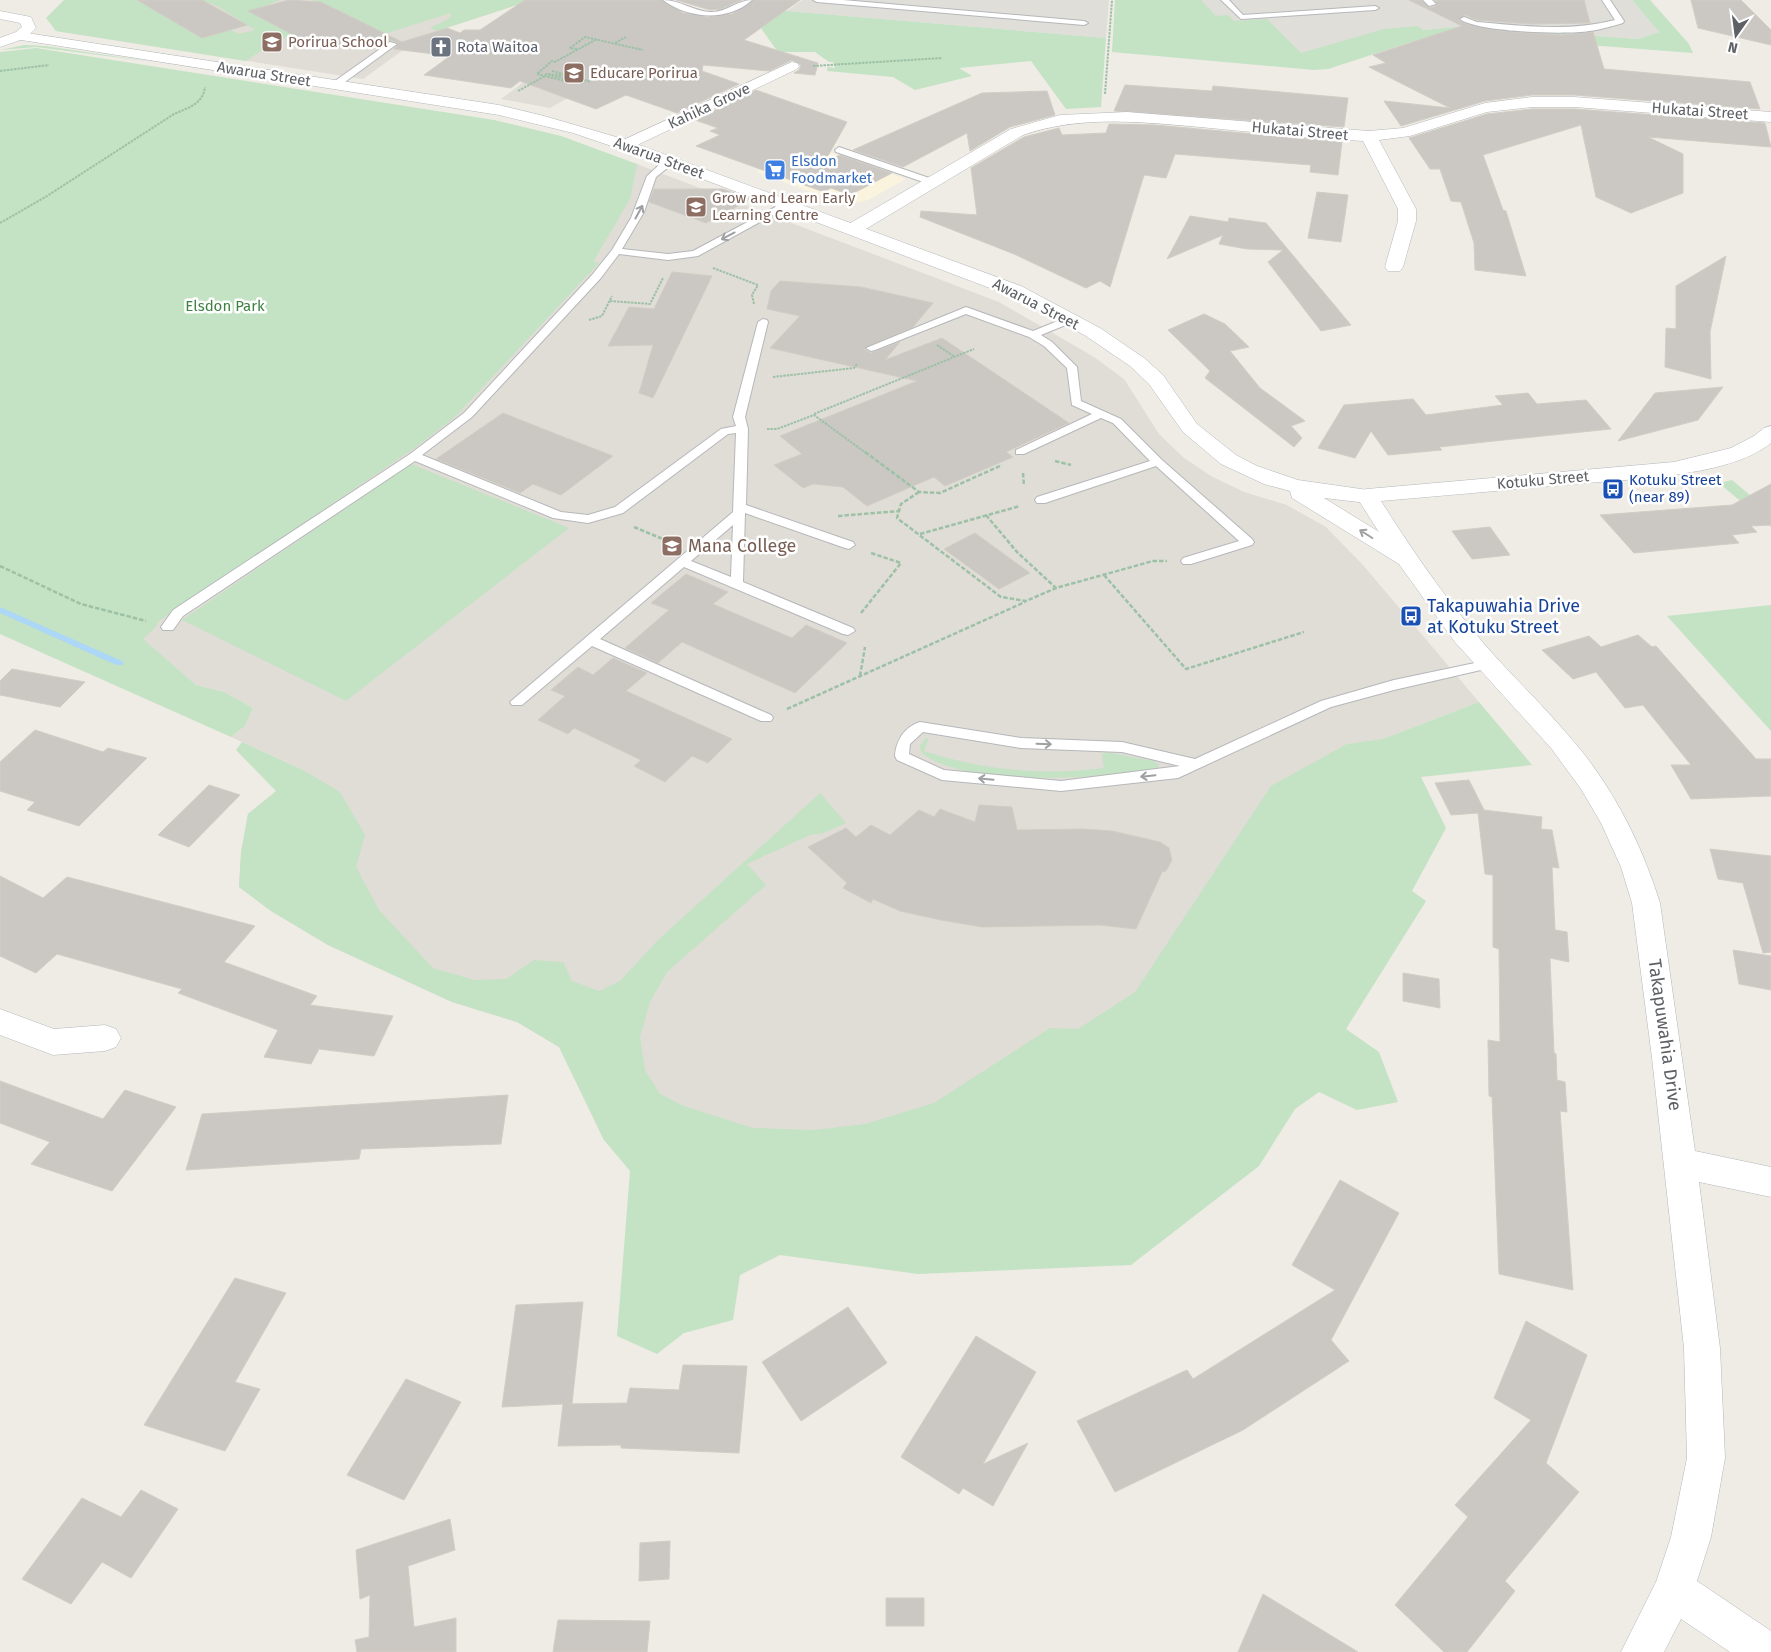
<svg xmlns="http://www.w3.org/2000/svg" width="1771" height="1652" font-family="'Fira Sans',sans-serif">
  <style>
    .commercial { fill: #faf3dd }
    .industrial { fill: #dfded9 }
    .education { fill: #e0ddd6 }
    .green { fill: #c4e2c4 }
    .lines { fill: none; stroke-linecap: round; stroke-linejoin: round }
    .stream { fill: #add7f6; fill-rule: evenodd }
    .building { fill: #cbc8c4; stroke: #d2cdc4 }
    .service-casing { stroke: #b5b7ba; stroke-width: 2 }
    .minor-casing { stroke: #b5b7ba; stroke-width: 1 }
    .tertiary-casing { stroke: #b5b7ba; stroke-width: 1 }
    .secondary-casing { stroke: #b6b9bd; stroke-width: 1 }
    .path-far1 { stroke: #9dc1a6; stroke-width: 2; stroke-dasharray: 2.5 1; stroke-linecap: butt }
    .path { stroke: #9dc1a6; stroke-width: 2.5; stroke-dasharray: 4.5 2; stroke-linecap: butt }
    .service { fill: #fff; fill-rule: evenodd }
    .minor { fill: #fff; fill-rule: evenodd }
    .tertiary { fill: #fff; fill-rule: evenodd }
    .secondary { fill: #fff; fill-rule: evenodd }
    .oneway { stroke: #9ea0a2 }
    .labels { text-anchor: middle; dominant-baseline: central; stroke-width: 5; stroke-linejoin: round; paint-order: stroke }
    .far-education-label { font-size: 15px; fill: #785e54; stroke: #fff; text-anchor: start }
    .far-worship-label { font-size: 15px; fill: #5b616d; stroke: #fff; text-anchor: start }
    .far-street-label { font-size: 15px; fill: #5d6064; stroke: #fff }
    .far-shop-label { font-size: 15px; fill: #366cbe; stroke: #fff; text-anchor: start }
    .far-park-label { font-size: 15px; fill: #3e8141; stroke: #fff }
    .far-transit-label { font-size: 15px; fill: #164399; stroke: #fff; text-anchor: start }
    .education-label { font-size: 18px; fill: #785e54; stroke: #fff; text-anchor: start }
    .transit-label { font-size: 18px; fill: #164399; stroke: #fff; text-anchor: start }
    .street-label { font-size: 18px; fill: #5d6064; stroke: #fff }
  </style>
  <rect width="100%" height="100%" fill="#eeece5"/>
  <polygon class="commercial" points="823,139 838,144 827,151 906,179 868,200 856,203 831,199 756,172"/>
  <g class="industrial">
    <polygon points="802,0 1109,0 1106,38 787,11"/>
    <polygon points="1115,0 1632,0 1659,32 1638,39 1466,26 1423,30 1314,57"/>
  </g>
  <g class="education">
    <polygon points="66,0 532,0 424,35 363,79 56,31"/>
    <polygon points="598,25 626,65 550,108 501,99"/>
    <polygon points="181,72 477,118 637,164 999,302 1094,357 1124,379 1159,434 1184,458 1211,476 1244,492 1287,505 1326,527 1363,565 1479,702 1383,739 1224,957 885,1156 604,1140 559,1047 517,1022 452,1002 328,945 271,911 239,887 241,852 248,814 303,770 231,737 245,726 253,708 224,692 196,685 142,639 0,451 0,178"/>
  </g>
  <g class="green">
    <polygon points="64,0 137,0 202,38 231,30 239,34 255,30 219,7 202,0 280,0 267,5 301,33 277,40 246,61 56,31 46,18"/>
    <polygon points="312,0 532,0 437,31 430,28 450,18 451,13 381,35"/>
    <polygon points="1115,0 1201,0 1216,16 1228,15 1234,21 1267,19 1301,53 1384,29 1418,26 1423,30 1466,26 1638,39 1659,32 1632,0 1650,0 1689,44 1693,53 1471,36 1411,42 1328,69 1314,70 1112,52"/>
    <polygon points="787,11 1106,38 1101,107 1066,109 1031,61 959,68 972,76 915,90 893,77 827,71 828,67 835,68 833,62 829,62 815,52 778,52 751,14"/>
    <polygon points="25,45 45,46 154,62 36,47 0,50"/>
    <polygon points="36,48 494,120 561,136 637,164 630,199 593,262 599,263 455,417 416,447 159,621 155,628 143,639 196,685 224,692 253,708 245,726 231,737 0,634 0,52"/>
    <polygon points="411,464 569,528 346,701 182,620"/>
    <polygon points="1732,480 1771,513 1771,527 1719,483"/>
    <polygon points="1771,605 1771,731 1667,616"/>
    <polygon points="1479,702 1532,765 1421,777 1446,828 1412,891 1426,901 1346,1029 1379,1052 1398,1102 1357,1110 1319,1092 1295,1109 1259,1166 1131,1265 918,1274 780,1255 740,1275 733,1320 684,1333 657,1354 617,1336 630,1171 604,1140 559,1047 517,1022 452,1002 328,945 271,911 239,887 241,852 248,814 276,791 236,750 242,742 303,770 340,792 365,835 356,867 379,910 433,968 474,980 506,979 534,960 563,962 572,981 599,991 620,981 658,940 820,793 846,823 824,833 810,835 747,864 766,885 667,972 650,1002 640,1037 645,1070 660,1094 684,1106 753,1128 814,1130 865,1124 934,1103 1050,1028 1078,1029 1135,992 1271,786 1347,744 1383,739"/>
    <path d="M926 738H929L924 751C981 770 1044 776 1104 768L1102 755 1105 752 1154 761 1159 765 1158 768C1109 780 957 787 921 752L920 746Z"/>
  </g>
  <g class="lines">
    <polygon class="stream" points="0,607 122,661 124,663 122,665 116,665 0,613"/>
  </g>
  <g class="building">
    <polygon points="137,0 202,0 247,25 202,38"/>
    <polygon points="289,0 321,2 402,42 447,28 460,33 464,30 480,30 525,0 661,0 683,13 708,17 732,14 754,0 800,0 744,40 818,63 815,75 794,73 799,70 801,65 792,60 769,71 703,65 702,71 739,84 677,113 626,95 596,109 520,81 511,88 424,75 450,56 394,49 399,43 391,40 379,48 336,47 327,42 314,46 248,11"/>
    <polygon points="676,0 742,0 721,9 710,10"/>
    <polygon points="1409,0 1421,0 1430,8 1438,5 1435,0 1584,0 1590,23 1530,24 1477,20 1465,15 1458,20 1469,25 1502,31 1562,35 1593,32 1604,69 1750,82 1760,109 1574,95 1532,95 1485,101 1401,126 1384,101 1450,108 1369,67 1386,63 1373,55 1462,26"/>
    <polygon points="1691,0 1741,0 1771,30 1771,45 1698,28"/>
    <polygon points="1125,85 1212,91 1213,86 1348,98 1344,127 1114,111"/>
    <polygon points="756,90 847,122 824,163 840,155 892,173 850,195 831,188 824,192 696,146 720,135 710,131 718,128 695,120"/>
    <polygon points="1047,91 1055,115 1010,127 970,151 967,133 903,167 853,150 982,93"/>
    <polygon points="1532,109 1574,109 1765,123 1771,147 1648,137 1683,154 1683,193 1631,213 1596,197 1581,125 1483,155 1503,210 1506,211 1526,276 1475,270 1474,243 1461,202 1451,201 1440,169 1430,169 1409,138 1487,114"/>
    <polygon points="1109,124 1155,125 1342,142 1338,175 1310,172 1311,165 1175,154 1166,178 1144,175 1110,287 1100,281 1086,288 1014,254 920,217 921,211 977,215 971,168 1024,137 1059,128 1062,135 1106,133"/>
    <polygon points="654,189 723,189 751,199 706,223 649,202"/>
    <polygon points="1317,192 1348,195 1341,242 1308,238"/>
    <polygon points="1190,216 1228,222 1229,218 1266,223 1351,325 1321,331 1268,262 1283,250 1247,249 1219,244 1223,235 1167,259"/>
    <polygon points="1726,256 1710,332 1711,379 1665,367 1666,328 1676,329 1676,286"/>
    <polygon points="672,272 712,276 653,398 639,393 653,345 608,346 629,307 654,309"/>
    <polygon points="780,281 861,287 933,303 913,327 864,349 871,353 900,342 885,360 942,338 1069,423 1006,452 1013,457 945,486 934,477 867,506 843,487 813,484 803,488 774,465 802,454 780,436 917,381 770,348 800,316 767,309 771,291"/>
    <polygon points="1204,314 1225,324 1249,347 1230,351 1260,388 1305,421 1291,426 1302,438 1294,447 1205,378 1210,371 1168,330"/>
    <polygon points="1723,387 1698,420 1618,441 1655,393"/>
    <polygon points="1528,393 1537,404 1586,400 1611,429 1494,441 1439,447 1442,450 1388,455 1371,431 1355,458 1318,448 1344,405 1413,399 1426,415 1503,405 1495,396"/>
    <polygon points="503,413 556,434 613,456 561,495 533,484 520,493 436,459"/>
    <polygon points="1771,484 1771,525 1751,526 1757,532 1732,535 1739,543 1634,553 1600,515 1732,505"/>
    <polygon points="1490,527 1510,555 1472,559 1452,531"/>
    <polygon points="975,533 1030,573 999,589 944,549"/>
    <polygon points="686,574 728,592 713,604 792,638 806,625 847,643 795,693 682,642 658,663 625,648 669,610 651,603"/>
    <polygon points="1638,635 1652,647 1656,646 1756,759 1771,759 1771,796 1691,799 1671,765 1691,765 1643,705 1625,708 1596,672 1573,679 1542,650 1589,636 1601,647"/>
    <polygon points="613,658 647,673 626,691 732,739 708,763 692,756 665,782 634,766 641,760 574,728 568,734 538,720 565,696 551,690 578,667 593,675"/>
    <polygon points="12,669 85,682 60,707 0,695 0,681"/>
    <polygon points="35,730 103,752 108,748 147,758 79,826 27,810 35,802 0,791 0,762"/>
    <polygon points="1469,780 1484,810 1542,817 1541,829 1552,830 1559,868 1552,867 1555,930 1567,932 1569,962 1550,958 1554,1053 1556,1054 1557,1080 1565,1082 1567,1112 1560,1111 1573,1290 1499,1274 1492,1097 1489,1096 1488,1040 1500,1042 1499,949 1493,947 1493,875 1485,874 1478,813 1451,815 1435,783"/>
    <polygon points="209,785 240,795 189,847 158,835"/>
    <polygon points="979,805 1012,807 1017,830 1083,829 1112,831 1160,842 1169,848 1172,860 1166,871 1162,872 1136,929 1100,925 982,927 941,920 900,911 873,899 871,903 843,888 847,883 808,847 846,828 856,837 871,825 890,835 919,810 934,817 940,809 975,822"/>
    <polygon points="1710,849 1771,856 1771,952 1763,953 1743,883 1718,879"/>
    <polygon points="0,876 43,898 67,877 255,926 224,962 317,996 310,1005 393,1016 374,1056 319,1049 311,1064 264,1057 278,1030 178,993 182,989 57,954 36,973 0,956"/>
    <polygon points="1733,950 1771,956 1771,990 1739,984"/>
    <polygon points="1403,973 1439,979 1440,1008 1403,1001"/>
    <polygon points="0,1081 103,1119 125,1090 176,1107 112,1191 31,1164 50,1142 0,1123"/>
    <polygon points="508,1095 501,1144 361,1149 359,1159 186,1170 202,1114"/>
    <polygon points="1340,1180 1399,1213 1331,1340 1349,1361 1243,1430 1115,1492 1077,1421 1187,1370 1193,1379 1335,1290 1292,1265"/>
    <polygon points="235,1278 286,1293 235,1382 260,1389 225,1451 144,1425"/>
    <polygon points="583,1302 572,1404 568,1404 627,1403 630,1388 679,1390 683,1365 747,1366 739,1453 621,1448 621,1445 558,1446 563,1404 502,1407 516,1305"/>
    <polygon points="848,1307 887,1363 801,1421 762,1362"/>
    <polygon points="1526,1321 1587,1355 1546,1463 1579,1492 1505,1581 1515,1591 1467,1652 1444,1652 1395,1605 1468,1517 1455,1505 1531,1420 1494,1398"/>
    <polygon points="976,1336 1036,1372 983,1464 1028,1443 993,1506 963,1488 959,1494 901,1457"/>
    <polygon points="406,1379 461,1402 404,1500 347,1475"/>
    <polygon points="141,1490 178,1509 131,1578 102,1562 71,1604 22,1579 82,1498 121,1517"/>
    <polygon points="450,1519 455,1550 408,1566 414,1627 456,1618 456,1652 357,1652 355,1640 369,1637 370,1595 360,1599 356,1550"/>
    <polygon points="670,1541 669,1579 639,1581 640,1543"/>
    <polygon points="1263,1594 1358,1652 1238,1652"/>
    <rect x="886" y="1598" width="38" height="28"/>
    <polygon points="558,1620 650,1621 647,1652 553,1652"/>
  </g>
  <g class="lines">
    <g class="service-casing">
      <g id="service">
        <path d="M663 0C680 0 693 11 710 12 726 13 737 0 752 0 728 22 688 19 663 0Z"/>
        <polygon points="813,0 843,0 1084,21 1088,23 1084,25 817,2"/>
        <polygon points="1221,0 1229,0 1243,15 1375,6 1379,8 1375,10 1241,19"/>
        <polygon points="1423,0 1432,0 1436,4 1429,6"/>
        <path d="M1602 0H1610L1624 21 1623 23C1612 26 1600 30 1589 31 1567 35 1476 32 1460 19L1464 17 1477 22C1526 26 1568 32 1615 20Z"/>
        <polygon points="390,42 397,44 338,87 332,87 332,83"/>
        <polygon points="839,147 935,180 937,182 929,184 836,152 835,150"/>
        <path d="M671 159 675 162 656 177 644 212 622 249 668 254 693 251 783 203 791 205 698 256 668 260 619 254 600 279 472 417 422 455 561 512 588 515 615 507 721 429 736 426 733 417 758 322 763 319 767 320 768 322 745 417 748 429 746 505 853 542 855 545 849 549 845 548 745 513 743 582 853 628 855 631 848 635 843 634 684 567 600 639 771 715 773 718 771 721H761L592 646 522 705H512L510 702 733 512 736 433 728 434 623 513 588 523 553 518 415 461 183 616 173 630H163L161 627 173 610 410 454 464 413 592 275 612 250 631 218 647 176 659 165ZM733 525 731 577 691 561Z"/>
        <polygon points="966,307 1033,331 1065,318 1073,318 1073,322 1041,335 1052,342 1077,367 1081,401 1121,419 1162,460 1252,539 1254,542 1252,545 1191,564 1183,564 1181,561 1183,558 1239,541 1156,466 1045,503 1037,503 1035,500 1037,497 1150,461 1113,423 1101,418 1024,454 1016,454 1016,450 1092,414 1072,405 1067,368 1044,346 1029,337 966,314 875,350 871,351 866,348"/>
        <path d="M1489 660 1496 664 1494 667 1394 690 1331 707 1178 778 1061 791 942 780 897 760 895 756C896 741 904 727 920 722L1021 738 1122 742 1195 759 1321 701 1394 680ZM923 732 1021 748 1122 752 1180 766 1061 781 944 770 909 754 910 744Z"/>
      </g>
    </g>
    <g class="minor-casing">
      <g id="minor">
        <polygon points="792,62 797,63 799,66 797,69 631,148 619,148 617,145 619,142"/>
        <path d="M1532 97H1574L1771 112V122L1574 107H1532L1487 112 1410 136 1379 140 1416 209V221L1403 267 1400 271H1388L1385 267 1398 221V209L1363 141C1309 138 1254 132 1200 127 1140 122 1081 115 1023 135L859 233H847L844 229 847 225 1011 129 1060 115 1127 112 1369 131 1403 128 1485 103Z"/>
        <path d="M1771 426V443C1727 479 1619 479 1564 485 1503 490 1442 496 1381 501 1409 545 1438 588 1471 628 1501 666 1537 698 1568 735 1611 783 1641 842 1660 903L1695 1151 1771 1167V1197L1699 1182 1720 1348 1725 1458 1711 1537 1697 1581 1771 1631V1652H1730L1681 1619 1664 1652H1621L1656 1582 1671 1537 1687 1458 1684 1348 1652 1058 1632 903 1621 867 1601 823 1581 789 1551 748 1454 641 1399 564 1356 496 1359 491 1367 489 1674 462 1731 448 1754 436 1764 428Z"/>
        <polygon points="0,1009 54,1029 105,1025 116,1029 121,1038 116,1047 105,1051 53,1055 0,1035"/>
      </g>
    </g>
    <g class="tertiary-casing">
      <polygon id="tertiary" points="20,32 499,105 544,116 623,139 1021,286 1100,328 1144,358 1163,375 1197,424 1236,455 1257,466 1298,480 1375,491 1378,496 1375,501 1367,503 1324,498 1415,554 1418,559 1415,564 1407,566 1399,564 1292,498 1290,491 1264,484 1221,464 1183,432 1149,384 1130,366 1086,336 1016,298 650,159 573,133 499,115 15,39 13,36 15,33"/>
    </g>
    <g class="secondary-casing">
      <polygon id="secondary" points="0,11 31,17 36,28 26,38 0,47 0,38 16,32 22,27 20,23 0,19"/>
    </g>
    <g class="path-far1">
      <polyline points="615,43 626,37"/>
      <polyline points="577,49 570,48 585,37 643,50"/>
      <polyline points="813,66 942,58"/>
      <polyline points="0,71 49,65"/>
      <polyline points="552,71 572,76 546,74 567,79 565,80"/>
      <polyline points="574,77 591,82"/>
      <polyline points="576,78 569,82 537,74 552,61 555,62 597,39"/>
      <polyline points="518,91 545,76"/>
      <polyline points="1105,94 1112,0"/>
      <path d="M0 223 47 196 174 114C188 108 203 104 205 87"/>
      <polyline points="713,268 758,285 752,295 754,304"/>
      <polyline points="610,301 650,304 663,278"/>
      <polyline points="589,320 602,316 612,296"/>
      <polyline points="937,345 955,357"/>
      <polyline points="773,377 854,368 857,364"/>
      <polyline points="814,414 974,349"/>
      <polyline points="767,429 777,429 814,415 866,453"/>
    </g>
    <g class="path">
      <polyline points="865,452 919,492 940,493 1002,465"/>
      <polyline points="1055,461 1071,465"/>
      <polyline points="1023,473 1024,486"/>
      <polyline points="919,492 901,504 897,518 1001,597 1026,601 1056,588 1153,561 1167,561"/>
      <polyline points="986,515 1017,552 1056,588"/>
      <polyline points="838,516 899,511"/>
      <polyline points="634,527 670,542"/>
      <polyline points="920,534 1020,506"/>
      <polyline points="0,566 81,604 146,621"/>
      <polyline points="1104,575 1186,669 1304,632"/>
      <polyline points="861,613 901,563 871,553"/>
      <polyline points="860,676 865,647"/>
      <polyline points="787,709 1025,602"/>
    </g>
    <use href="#service" class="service"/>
    <use href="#minor" class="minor"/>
    <use href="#tertiary" class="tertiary"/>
    <use href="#secondary" class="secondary"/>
  </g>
  <defs><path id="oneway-shaft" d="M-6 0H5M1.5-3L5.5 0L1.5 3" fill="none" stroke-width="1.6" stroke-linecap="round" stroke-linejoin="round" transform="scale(1.25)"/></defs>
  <g class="oneway">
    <use href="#oneway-shaft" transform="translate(639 212) rotate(-61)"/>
    <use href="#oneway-shaft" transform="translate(728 236) rotate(152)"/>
    <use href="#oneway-shaft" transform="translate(1366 534) rotate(-148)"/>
    <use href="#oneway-shaft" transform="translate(1044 744) rotate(2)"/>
    <use href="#oneway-shaft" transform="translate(1148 776) rotate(174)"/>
    <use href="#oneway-shaft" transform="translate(986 779) rotate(-175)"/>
  </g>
  <defs>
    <g id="school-square" transform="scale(1.125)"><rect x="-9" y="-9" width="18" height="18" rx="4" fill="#8d6e63" stroke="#fff"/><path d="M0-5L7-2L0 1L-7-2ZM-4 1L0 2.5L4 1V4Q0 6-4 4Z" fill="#fff"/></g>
    <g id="church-square" transform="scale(1.125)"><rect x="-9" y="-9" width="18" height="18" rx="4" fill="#6b7280" stroke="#fff"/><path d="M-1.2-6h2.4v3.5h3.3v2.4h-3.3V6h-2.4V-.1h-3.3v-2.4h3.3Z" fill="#fff"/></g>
    <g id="supermarket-square" transform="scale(1.125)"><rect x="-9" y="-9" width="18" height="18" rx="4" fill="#3f7fe0" stroke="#fff"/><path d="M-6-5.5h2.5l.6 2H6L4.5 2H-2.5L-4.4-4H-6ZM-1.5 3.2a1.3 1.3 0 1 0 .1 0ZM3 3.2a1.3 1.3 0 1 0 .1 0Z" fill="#fff"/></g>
    <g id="bus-square" transform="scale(1.125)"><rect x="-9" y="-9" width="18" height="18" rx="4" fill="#1a4fb4" stroke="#fff"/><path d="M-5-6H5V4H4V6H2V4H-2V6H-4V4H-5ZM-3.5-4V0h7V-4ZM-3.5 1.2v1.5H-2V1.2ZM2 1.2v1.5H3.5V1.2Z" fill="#fff"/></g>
  </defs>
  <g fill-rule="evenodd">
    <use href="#school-square" x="272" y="42"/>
    <use href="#church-square" x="441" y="47"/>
    <use href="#school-square" x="574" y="73"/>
    <use href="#supermarket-square" x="775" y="170"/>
    <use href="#school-square" x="696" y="207"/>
    <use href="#bus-square" x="1613" y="489"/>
    <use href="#school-square" x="672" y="546"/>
    <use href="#bus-square" x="1411" y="616"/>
  </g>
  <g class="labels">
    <g class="far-education-label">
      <text x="288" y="42">Porirua School</text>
      <text x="590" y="73">Educare Porirua</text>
      <text x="712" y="198">Grow and Learn Early<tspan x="712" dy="17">Learning Centre</tspan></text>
    </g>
    <g class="far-worship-label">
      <text x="457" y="47">Rota Waitoa</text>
    </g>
    <g class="far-street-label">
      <text transform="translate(264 74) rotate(9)">Awarua Street</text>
      <text transform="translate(709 106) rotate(-25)">Kahika Grove</text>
      <text transform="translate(1700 111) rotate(4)">Hukatai Street</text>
      <text transform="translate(1300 131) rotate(5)">Hukatai Street</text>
      <text transform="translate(659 158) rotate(20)">Awarua Street</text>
      <text transform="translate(1036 304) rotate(27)">Awarua Street</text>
      <text transform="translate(1543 480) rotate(-5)">Kotuku Street</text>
    </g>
    <g class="far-shop-label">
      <text x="791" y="161">Elsdon<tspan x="791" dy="17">Foodmarket</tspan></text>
    </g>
    <g class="far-park-label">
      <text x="225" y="306">Elsdon Park</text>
    </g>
    <g class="far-transit-label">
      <text x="1629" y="480">Kotuku Street<tspan x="1629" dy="17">(near 89)</tspan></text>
    </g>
    <g class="education-label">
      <text x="688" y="546">Mana College</text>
    </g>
    <g class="transit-label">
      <text x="1427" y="606">Takapuwahia Drive<tspan x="1427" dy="21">at Kotuku Street</tspan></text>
    </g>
    <g class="street-label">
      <text transform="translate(1665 1035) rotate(82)">Takapuwahia Drive</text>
    </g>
  </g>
  <g transform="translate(1736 35) rotate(194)" stroke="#ffffff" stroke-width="4" paint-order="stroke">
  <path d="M0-4L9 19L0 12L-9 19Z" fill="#5d6064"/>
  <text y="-8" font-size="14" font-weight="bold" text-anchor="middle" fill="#5d6064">N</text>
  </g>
</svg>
